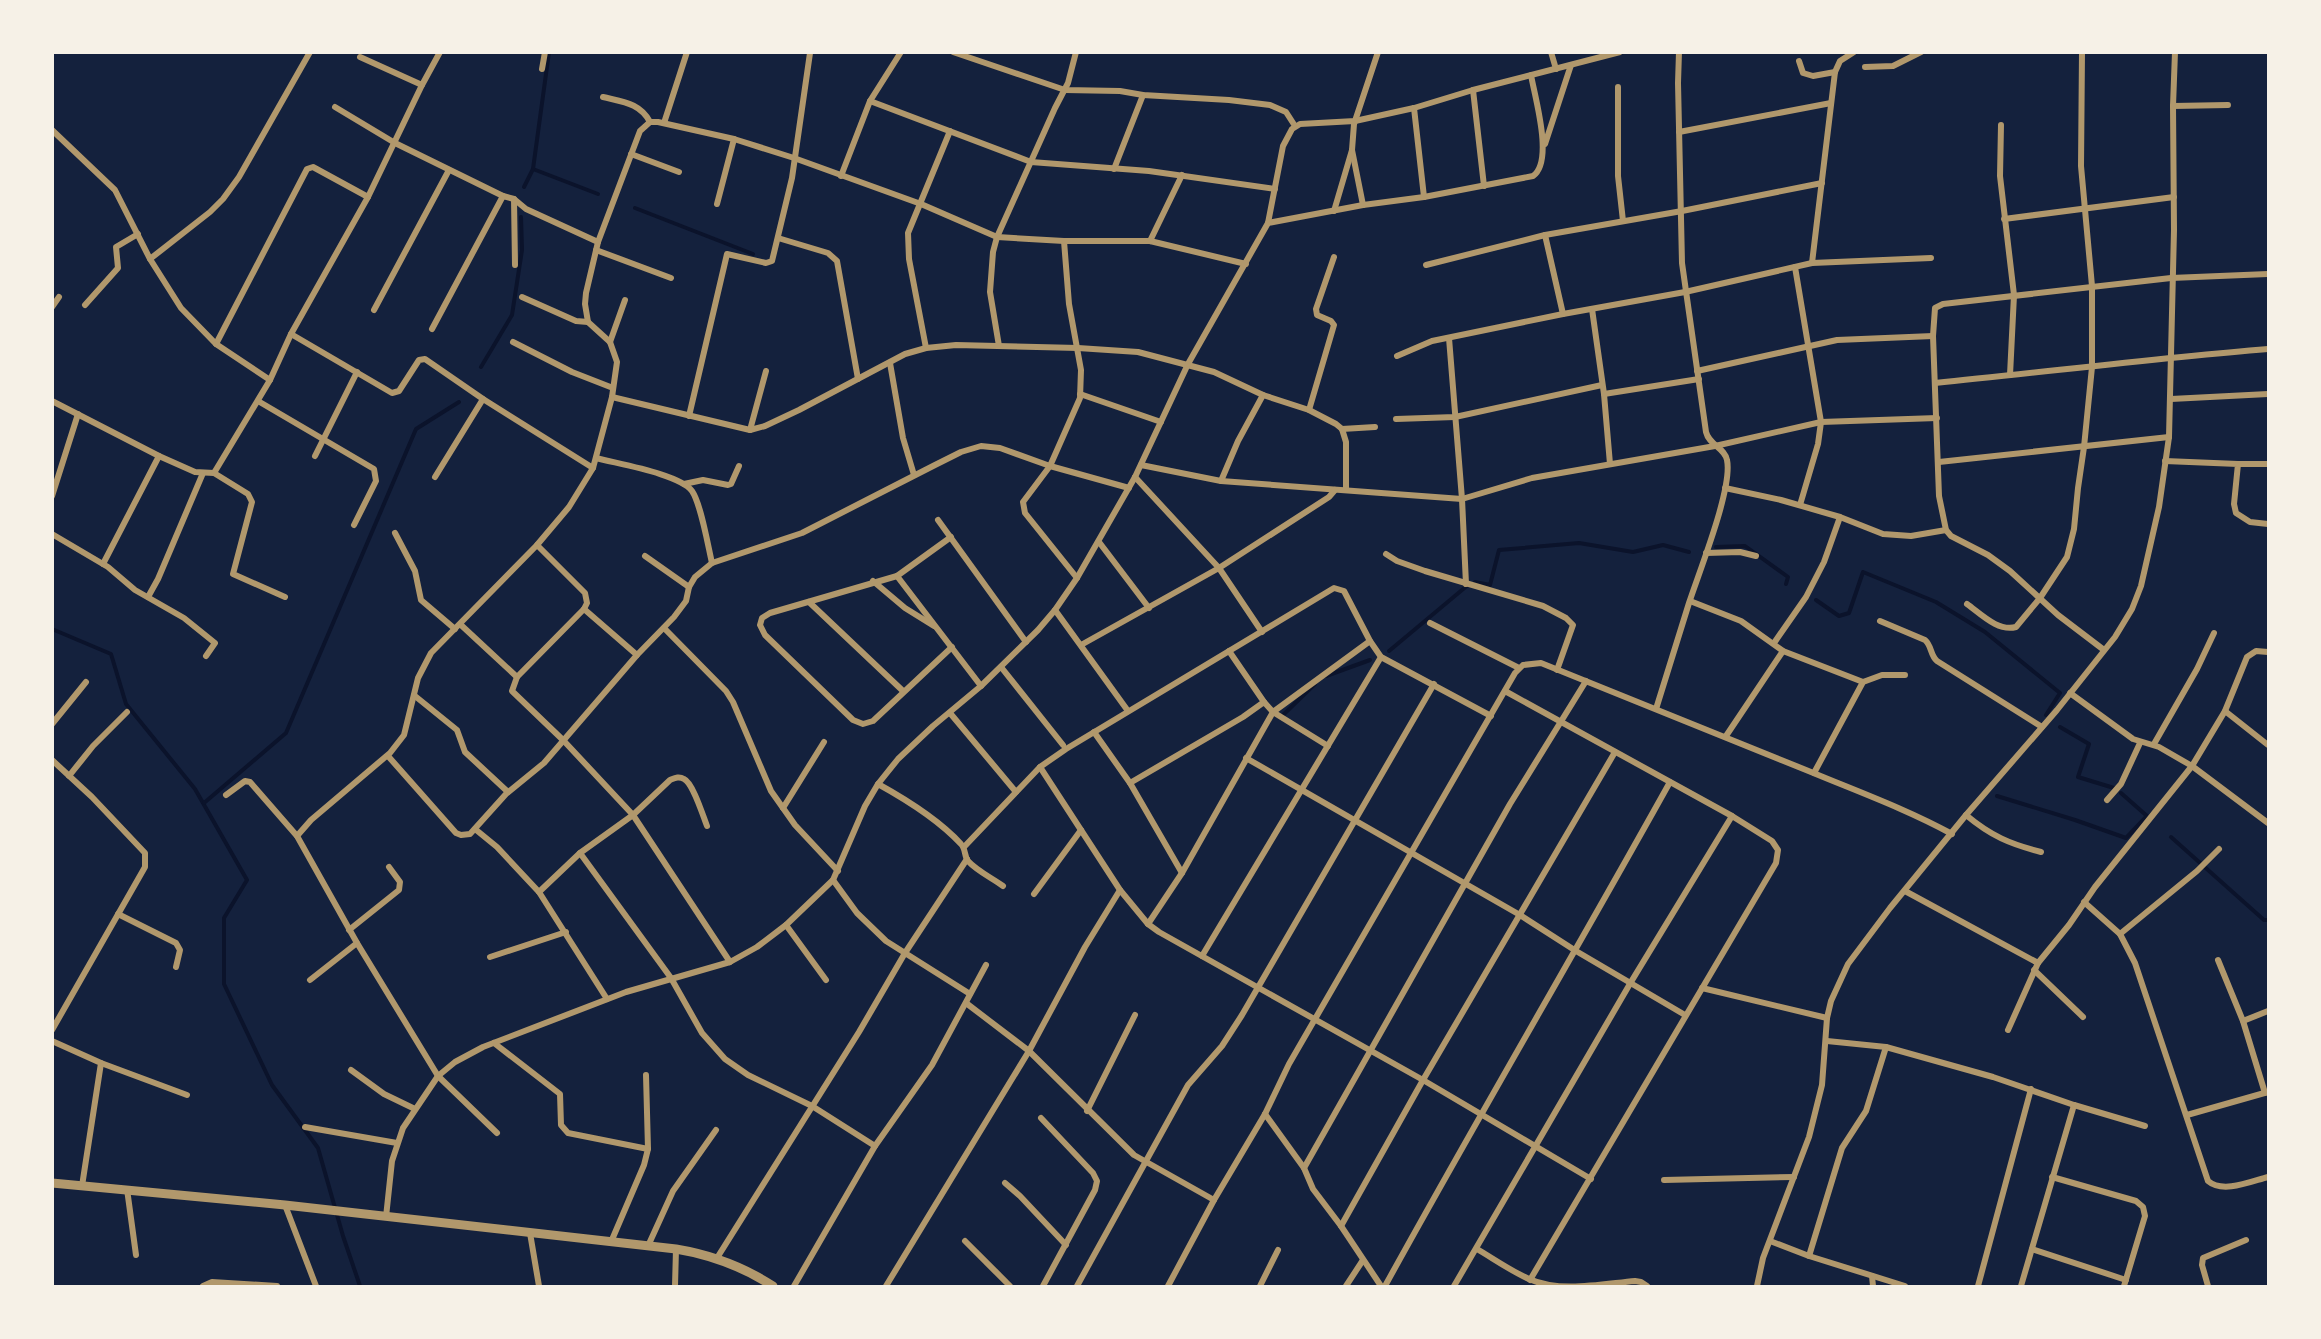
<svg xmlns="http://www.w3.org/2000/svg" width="2321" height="1339" font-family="'Exo 2',sans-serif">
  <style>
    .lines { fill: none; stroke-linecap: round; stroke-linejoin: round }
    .stream { stroke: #0b132b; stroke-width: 4 }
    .minor { stroke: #b1986c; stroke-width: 6 }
    .tertiary { stroke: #b1986c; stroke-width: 9 }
  </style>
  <rect width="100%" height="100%" fill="#14213d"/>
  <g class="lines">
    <g class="stream">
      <polyline points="533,169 598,194"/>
      <polyline points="524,187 533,169 549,52"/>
      <polyline points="635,208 753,254"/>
      <polyline points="481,367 512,315 522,250 521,217"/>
      <polyline points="1716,547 1745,546 1788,577 1786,584"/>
      <polyline points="1475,582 1490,585 1499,550 1579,543 1633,552 1663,545 1689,552"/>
      <polyline points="1816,600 1839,616 1849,613 1863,572 1936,602 1985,632 2060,693 2046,715"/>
      <polyline points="52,629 111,654 126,704 195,789 247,880 224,918 224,984 272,1085 318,1148 343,1236 360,1286"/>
      <polyline points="1389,651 1468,585"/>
      <polyline points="1326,676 1370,660"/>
      <polyline points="1283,715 1315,684"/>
      <polyline points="2060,727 2089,744 2078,777 2114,788"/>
      <polyline points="1997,796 2075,820 2126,838 2147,816 2121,793"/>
      <polyline points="204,803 286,733 416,429 459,402"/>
      <polyline points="2171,837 2264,920 2268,920"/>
    </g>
    <g class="minor">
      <polyline points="953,52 1065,90 1120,91 1143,95 1229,100 1270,105 1286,112 1295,126"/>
      <polyline points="1551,52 1556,69"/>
      <polyline points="360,57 422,85"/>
      <polyline points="1799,61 1803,73 1813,76 1835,72"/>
      <polyline points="1865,67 1893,66 1921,52"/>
      <polyline points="542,69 545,52"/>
      <polyline points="1618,87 1618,176 1623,221"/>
      <polyline points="1473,90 1484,186"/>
      <path d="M603 97C623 102 640 103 650 122"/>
      <polyline points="870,101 1031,162 1149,171 1275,189"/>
      <polyline points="2173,106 2228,105"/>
      <polyline points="335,107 395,143 503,196 514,199 526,209 598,242"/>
      <polyline points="1414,108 1424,197"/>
      <polyline points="664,123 687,52"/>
      <polyline points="2001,125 2000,176 2014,295 2010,375"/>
      <polyline points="52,130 115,190 150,259 181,308 216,344 270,380"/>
      <polyline points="1679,132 1831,103"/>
      <polyline points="1545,144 1571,65"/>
      <polyline points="631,154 679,172"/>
      <polyline points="1114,169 1143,95"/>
      <polyline points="841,176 870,101 901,52"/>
      <polyline points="514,199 515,265"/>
      <polyline points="717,204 734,139"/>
      <polyline points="1363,205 1352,150 1354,124 1378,52"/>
      <polyline points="1334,211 1352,150"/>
      <polyline points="2004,219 2174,197"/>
      <path d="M1268 223 1363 205 1424 197 1533 176C1554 161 1535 98 1531 75"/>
      <polyline points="1545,235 1563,314"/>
      <polyline points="778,238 828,253 837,261 858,379"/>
      <polyline points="1064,241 1069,304 1081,370 1080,398 1050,466 1023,502 1025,513 1077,578"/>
      <polyline points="1150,241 1182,175"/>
      <polyline points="596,250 671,278"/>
      <polyline points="150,259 210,212 223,199 239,177 310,52"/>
      <polyline points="1812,263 1835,72 1840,61 1854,52"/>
      <polyline points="1426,265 1545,235 1682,211 1822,183"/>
      <polyline points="1795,267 1821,422 1818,444 1800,505"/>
      <polyline points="522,297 576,321 588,322"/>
      <polyline points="85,305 118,268 116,247 138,234"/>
      <polyline points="52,307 59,297"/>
      <polyline points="1592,309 1604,394 1610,464"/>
      <polyline points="374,310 449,170"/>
      <polyline points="432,329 503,196"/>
      <polyline points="291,334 392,393 399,391 419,360 425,359 483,399 593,468"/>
      <polyline points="1449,338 1462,499 1466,584"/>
      <polyline points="513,342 572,372 613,388"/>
      <polyline points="610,342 625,300"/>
      <polyline points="216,344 307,169 313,167 368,197"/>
      <polyline points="999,346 990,292 993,252 997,237 1055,108 1068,83 1076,52"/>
      <polyline points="926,348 909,259 908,233 950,131"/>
      <polyline points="1397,356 1432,341 1563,314 1685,292 1812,263 1931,258"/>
      <polyline points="890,363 903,438 914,475"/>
      <polyline points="1697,371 1837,340 1933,336"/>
      <path d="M1935 383C2046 372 2157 358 2268 349"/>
      <polyline points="1080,394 1161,422"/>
      <polyline points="1604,394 1699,379"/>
      <polyline points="612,397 750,430 765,426 799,410 905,354 926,348 956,345 1078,348 1138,352 1214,372 1263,395 1309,410 1336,424 1342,429 1346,442 1346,490"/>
      <polyline points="2171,399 2268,394"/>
      <polyline points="52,401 159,456 195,472 214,473 270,380 291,334 368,197 422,85 440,52"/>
      <polyline points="258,401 374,469 376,481 354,525"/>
      <polyline points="1309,410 1334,325 1331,321 1317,315 1316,309 1334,257"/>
      <polyline points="689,416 727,254 766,263 772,261 792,178 810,53"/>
      <polyline points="1396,419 1455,417 1602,385"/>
      <polyline points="1342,429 1375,427"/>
      <polyline points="750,430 766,371"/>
      <polyline points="315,456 357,372"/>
      <path d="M596 458C618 464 680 474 692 491 701 504 708 546 712 563"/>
      <polyline points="2165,461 2238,464 2234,504 2236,513 2250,522 2268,524"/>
      <polyline points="1939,462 2169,437"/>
      <polyline points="2238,464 2268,464"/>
      <polyline points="1141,465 1221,481 1462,499 1532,478 1715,446 1821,422 1937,418"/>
      <polyline points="214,473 248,494 252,502 233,574 285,597"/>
      <polyline points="435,477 483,399"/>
      <polyline points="1135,477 1219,568 1262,632"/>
      <polyline points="1221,481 1238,441 1263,395"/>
      <polyline points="684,484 703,480 728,485 731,484 739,466"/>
      <polyline points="1725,488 1781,500 1840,517 1883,534 1911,536 1946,530"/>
      <polyline points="52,496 78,414"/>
      <polyline points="938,520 1026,642"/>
      <polyline points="395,533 415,571 421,600 455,629"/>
      <polyline points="52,534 108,567 135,590 184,618 215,643 206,656"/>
      <polyline points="951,537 897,576 770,613 762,618 760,625 765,635 853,720 863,724 873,721 952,647"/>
      <polyline points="1099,542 1149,608"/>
      <polyline points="537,545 585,593 587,603 584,609 517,677 512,691 563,740 633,815 730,962"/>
      <polyline points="1706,553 1740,552 1756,556"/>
      <polyline points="1386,554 1397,561 1425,571 1543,606 1566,618 1573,625 1557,670"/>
      <polyline points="645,556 689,587"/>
      <polyline points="103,564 159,456"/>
      <polyline points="897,576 981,686"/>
      <polyline points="873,581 905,608 934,626"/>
      <polyline points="148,597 158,579 203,473"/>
      <polyline points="1690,601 1741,621 1783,651 1863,682"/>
      <polyline points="809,602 903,691"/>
      <path d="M1967 604C1981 614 1998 632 2016 627L2040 598 2067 557 2074 529 2078 488 2084 447 2092 367V286L2081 166 2082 52"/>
      <polyline points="584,609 637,655"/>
      <polyline points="1055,610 1128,711"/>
      <path d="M1880 621 1925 640C1932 646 1930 655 1937 661L2042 727"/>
      <polyline points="1430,623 1519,668"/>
      <polyline points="461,625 517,677"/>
      <polyline points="664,628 726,691 733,702 771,791 795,825 838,871"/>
      <polyline points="1774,643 1806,597 1824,562 1840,517"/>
      <polyline points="1081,645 1219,568 1329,497 1335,490"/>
      <polyline points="2104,650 2058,615 2010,571 1988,555 1951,536 1946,530 1939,496 1933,336 1935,308 1943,304 2171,278 2268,274"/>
      <polyline points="1229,651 1264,702"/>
      <polyline points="1001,667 1063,745"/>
      <polyline points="1505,691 1732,816 1772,841 1778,850 1776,863 1530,1280"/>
      <polyline points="2070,693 2133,739 2159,747 2192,766 2268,823"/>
      <polyline points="415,696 457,730 465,752 508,792"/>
      <path d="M1656 709C1667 673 1678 638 1689 603 1699 572 1733 488 1727 460 1725 448 1709 445 1706 432L1682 263 1678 83 1679 52"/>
      <polyline points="2225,711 2268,745"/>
      <polyline points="950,713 1016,792"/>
      <polyline points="52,724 86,682"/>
      <polyline points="1094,732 1130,783 1182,873"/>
      <polyline points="1726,736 1783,651"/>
      <polyline points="2154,744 2197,669 2214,633"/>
      <polyline points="388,756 456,833 461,835 470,834 506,794 544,763 637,655 674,617 686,601 689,587 695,577 712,563 802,533 935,465 961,452 981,446 1000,448 1050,466 1129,488"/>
      <polyline points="1246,758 1520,915 1576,951 1685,1015"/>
      <polyline points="52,760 92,797 145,853 145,867 52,1030"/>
      <polyline points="1040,767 1120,890 1148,924 1159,932 1423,1080 1591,1179"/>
      <polyline points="1814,773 1863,682 1882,675 1905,675"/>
      <polyline points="69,776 93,746 127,712"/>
      <polyline points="1130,783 1243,717 1264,702 1273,712 1370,641"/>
      <path d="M878 784C907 800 939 820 961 844 966 849 964 856 968 861 977 871 992 878 1003 886"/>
      <polyline points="226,795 245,781 250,782 297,836 357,943 438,1076 497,1133"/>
      <polyline points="2107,800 2121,784 2140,743"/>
      <polyline points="783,808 824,742"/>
      <path d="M1966 815C1991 836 2010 844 2041 852"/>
      <polyline points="475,829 497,847 539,892 607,999"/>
      <polyline points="297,836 311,820 390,753 404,735 418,678 431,653 537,545 569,507 593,468 612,397 617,362 610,342 588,322 585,304 586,293 598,242 640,131 650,122 658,122 734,139 794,158 921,204 997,237 1064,241 1150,241 1246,264"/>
      <polyline points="964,847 1040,767 1066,749 1334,588 1344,591 1370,641 1381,657 1491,716"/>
      <polyline points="580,853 671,978 702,1033 725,1059 748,1075 812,1106 875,1146"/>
      <polyline points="833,880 857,913 886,941 970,994"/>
      <polyline points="1905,891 2038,963 2069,925 2095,887 2192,766 2225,711 2247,657 2256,651 2268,652"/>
      <path d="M539 892 580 853 633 815 670 780C675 778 679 776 684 779 693 783 703 816 707 826"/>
      <polyline points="1034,894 1081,830"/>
      <path d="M2084 902 2120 934 2135 963 2208 1181C2223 1194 2252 1181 2268 1177"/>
      <polyline points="118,914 176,943 180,950 176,967"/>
      <polyline points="1148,924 1182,873 1273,712 1328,746"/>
      <polyline points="786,925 826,980"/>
      <polyline points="349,930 399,890 400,882 389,867"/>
      <polyline points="2120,934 2197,871 2219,849"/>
      <polyline points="1202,956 1381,657"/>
      <polyline points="490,957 566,932"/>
      <polyline points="2218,960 2243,1021 2265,1093"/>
      <polyline points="2034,970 2083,1017"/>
      <polyline points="310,980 357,943"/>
      <polyline points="1702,988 1827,1018"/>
      <polyline points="966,1003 1029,1051 1134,1155 1214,1200"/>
      <polyline points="2243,1021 2268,1011"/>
      <polyline points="2008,1030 2038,963"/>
      <polyline points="52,1041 101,1063 82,1186"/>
      <polyline points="1827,1041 1886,1047 1993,1077 2074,1105 2145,1126"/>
      <polyline points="494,1043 560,1094 561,1125 568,1133 648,1149"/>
      <polyline points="101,1063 187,1095"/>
      <polyline points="351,1070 384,1094 415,1109"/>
      <polyline points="1087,1111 1135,1015"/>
      <polyline points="1265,1114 1304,1168 1313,1189 1341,1226 1381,1286"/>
      <polyline points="2187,1115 2268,1092"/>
      <polyline points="1041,1118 1093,1173 1097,1181 1095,1190 1043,1286"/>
      <polyline points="305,1127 397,1143"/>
      <polyline points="1304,1168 1510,804 1586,681"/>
      <polyline points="2052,1177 2136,1201 2143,1207 2145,1216 2124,1286"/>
      <polyline points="1664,1180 1794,1177"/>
      <polyline points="1005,1183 1020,1196 1066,1245"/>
      <polyline points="127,1189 136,1255"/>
      <polyline points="285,1205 316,1286"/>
      <polyline points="386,1217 392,1161 403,1128 438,1076 455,1062 483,1047 626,992 730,962 757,947 786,925 833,880 865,806 878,784 898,759 933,726 981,686 1038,630 1055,610 1077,578 1135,477 1188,364 1268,223 1283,146 1292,129 1300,124 1355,121 1414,108 1473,90 1620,52"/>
      <polyline points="1341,1226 1423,1080 1615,752"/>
      <polyline points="530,1233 539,1286"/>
      <polyline points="965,1241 1010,1286"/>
      <polyline points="1770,1241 1809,1256 1905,1286"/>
      <polyline points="611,1242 644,1165 648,1149 646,1075"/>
      <polyline points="648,1246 673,1191 716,1130"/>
      <path d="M1477 1249C1494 1259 1511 1271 1529 1279 1560 1293 1602 1284 1635 1281L1641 1282 1647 1286"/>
      <polyline points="2032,1249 2126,1280"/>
      <polyline points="1809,1256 1842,1148 1866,1111 1886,1047"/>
      <polyline points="717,1258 859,1032 905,953 967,859"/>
      <polyline points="1872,1276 1873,1286"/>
      <polyline points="203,1286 212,1282 277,1286"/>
      <polyline points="675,1286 676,1249"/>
      <polyline points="794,1286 875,1146 932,1065 986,965"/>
      <polyline points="886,1286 1029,1051 1085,947 1120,890"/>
      <polyline points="1077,1286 1188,1085 1222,1046 1242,1015 1434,684"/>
      <path d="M1168 1286 1214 1200 1265 1114 1289 1064 1515 673 1523 665 1541 663C1631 699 1721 735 1811 772 1859 792 1906 809 1952 834"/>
      <polyline points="1260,1286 1278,1250"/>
      <polyline points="1346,1286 1363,1260"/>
      <path d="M1385 1286C1478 1117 1576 951 1670 782"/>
      <polyline points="1454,1286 1631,982 1732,816"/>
      <polyline points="1757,1286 1763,1258 1809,1137 1822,1085 1827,1018 1831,1001 1848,964 1890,908 1966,815 2057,710 2115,637 2132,609 2141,586 2159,507 2169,437 2174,230 2173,106 2175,52"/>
      <polyline points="1978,1286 2031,1089"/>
      <polyline points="2021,1286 2074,1105"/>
      <polyline points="2208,1286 2202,1265 2203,1258 2246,1240"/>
    </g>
    <path class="tertiary" d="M52 1183 285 1205 676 1249C712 1255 742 1266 773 1286"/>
  </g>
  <rect width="2321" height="1339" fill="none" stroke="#f6f1e7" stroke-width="108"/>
</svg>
